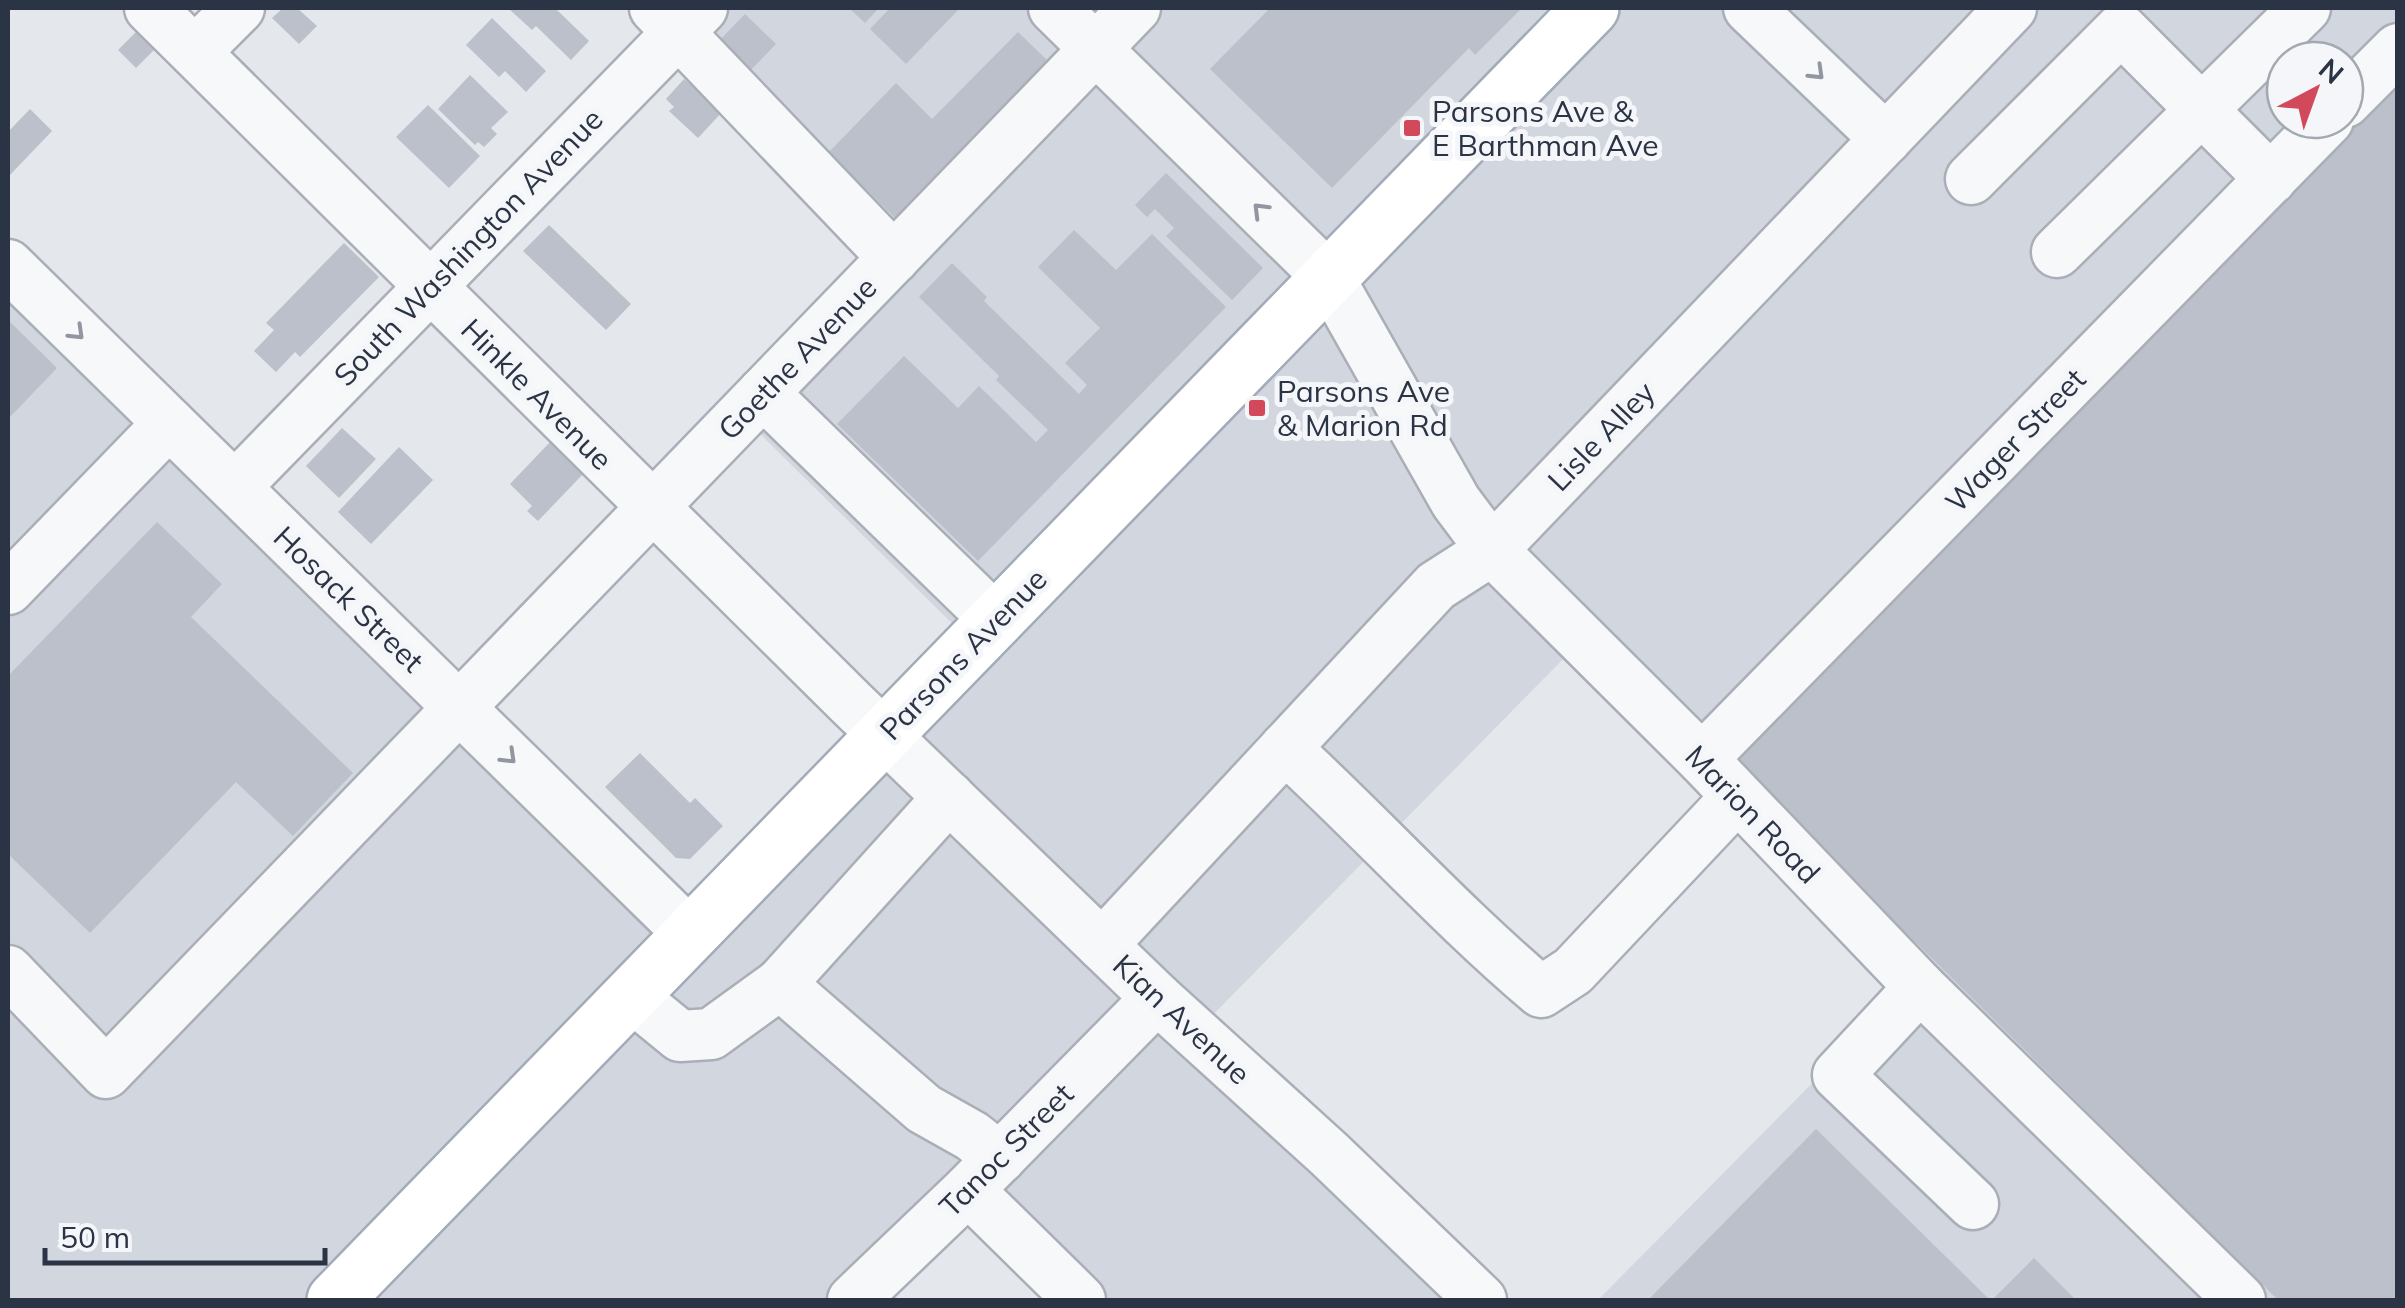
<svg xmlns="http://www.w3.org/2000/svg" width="2405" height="1308" font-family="Mulish,sans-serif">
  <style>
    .built { fill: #d2d6de; fill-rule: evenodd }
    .building { fill: #bbc0ca }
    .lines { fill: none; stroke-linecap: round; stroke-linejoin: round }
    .minor-casing { stroke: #a9aeb7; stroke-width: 55 }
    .major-casing { stroke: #a3abb8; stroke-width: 60 }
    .minor { stroke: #f7f8fa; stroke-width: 50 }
    .major { stroke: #fff; stroke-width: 55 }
    .oneway { stroke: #9196a0 }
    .poi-dot { fill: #d1495b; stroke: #f4f6f9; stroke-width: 4 }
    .labels { text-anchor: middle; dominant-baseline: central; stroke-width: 10; stroke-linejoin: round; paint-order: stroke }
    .poi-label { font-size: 30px; fill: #2b3445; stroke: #f4f6f9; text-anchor: start }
    .street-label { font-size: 30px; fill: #2b3445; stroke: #f4f6f9 }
  </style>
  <rect width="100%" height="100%" fill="#e4e7ec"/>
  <path class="built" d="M650 8H2397V1300H1598L1912 982 1573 649 1197 1031 1470 1300H1097L972 1181 857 1300H8V259L711 928 974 645 744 418 899 259ZM2285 60H2345V120H2285Z"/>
  <g class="building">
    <polygon points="283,8 297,8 317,26 299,44 272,18"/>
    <polygon points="508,8 555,8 589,41 571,60 536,26 532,30"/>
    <polygon points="849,8 879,8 865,23"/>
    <polygon points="890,8 960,8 906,64 870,29"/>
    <polygon points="1270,8 1522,8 1475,55 1469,48 1332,188 1210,69"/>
    <polygon points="745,14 776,44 747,74 716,44"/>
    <polygon points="492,18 546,71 526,92 505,71 499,77 466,45"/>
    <polygon points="142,26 160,44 136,68 118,50"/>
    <polygon points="1018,32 1051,64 899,222 829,152 896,83 932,119"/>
    <polygon points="470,75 508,112 491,128 497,134 484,147 478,142 475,145 438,109"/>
    <polygon points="684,79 723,111 698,138 669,111 674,107 666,99"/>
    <polygon points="2398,84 2398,1300 2278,1300 1730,759"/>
    <polygon points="428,105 480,156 449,188 396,137"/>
    <polygon points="30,109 52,131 8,177 8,132"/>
    <polygon points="1166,173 1263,268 1232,300 1166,236 1174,228 1155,209 1147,217 1135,205"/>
    <polygon points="549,225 631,304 606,330 523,251"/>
    <polygon points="1074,230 1116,270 1152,234 1226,307 978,561 837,424 904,356 958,408 979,386 1036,442 1048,430 996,380 999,376 919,297 952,263 987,297 984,301 1079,394 1087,385 1065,363 1100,328 1038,267"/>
    <polygon points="344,243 379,277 300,357 295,352 276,372 254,351 274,330 266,323"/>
    <polygon points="8,320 57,368 8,419"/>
    <polygon points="342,428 376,459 339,498 306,466"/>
    <polygon points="552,440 585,472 538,521 527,511 532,506 510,484"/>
    <polygon points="399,447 433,480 371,544 338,512"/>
    <polygon points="157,522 222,584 191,617 353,773 293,836 236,782 90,933 8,854 8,676"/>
    <polygon points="640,753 690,803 695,798 723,826 690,859 676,858 605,787"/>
    <polygon points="1816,1129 1990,1300 1648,1300"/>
    <polygon points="2034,1258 2076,1300 1992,1300"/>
  </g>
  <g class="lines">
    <g class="minor-casing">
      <g id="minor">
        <polyline points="150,8 851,703 1157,998 1329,1154 1481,1300"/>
        <polyline points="655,8 894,258"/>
        <polyline points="1054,8 1329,278 1456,502 1492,550 1702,759 1920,987 2240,1300"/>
        <polyline points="1749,8 1886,139"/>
        <polyline points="195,52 239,8"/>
        <polyline points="2345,102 2398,49"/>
        <polyline points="1971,179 2121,29 2271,179"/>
        <polyline points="2057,252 2305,8"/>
        <polyline points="8,265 690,934"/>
        <polyline points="763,393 996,620"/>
        <polyline points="235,487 702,8"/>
        <polyline points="8,589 169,423"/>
        <path d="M1285 748C1372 828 1451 916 1541 992L1573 971 1737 797"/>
        <polyline points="1702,759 2328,120"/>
        <polyline points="949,797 780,984 924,1109 972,1136 1000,1158"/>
        <polyline points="1102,945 1436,586 1492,550 2011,8"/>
        <polyline points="8,971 106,1073 1135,8"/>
        <polyline points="1920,987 1838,1075 1973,1204"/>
        <polyline points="630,995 680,1036 711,1034 780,984"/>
        <polyline points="968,1190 1080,1300"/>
        <polyline points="853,1300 968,1190 1157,998"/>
      </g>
    </g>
    <g class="major-casing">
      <polyline id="major" points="335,1300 1591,8"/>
    </g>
    <use href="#minor" class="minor"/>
    <use href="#major" class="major"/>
  </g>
  <defs><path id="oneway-chevron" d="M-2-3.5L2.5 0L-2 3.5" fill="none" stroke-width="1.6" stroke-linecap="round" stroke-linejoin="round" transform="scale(2.5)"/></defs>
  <g class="oneway">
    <use href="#oneway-chevron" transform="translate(1817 73) rotate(44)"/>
    <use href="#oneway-chevron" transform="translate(1260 210) rotate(-135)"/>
    <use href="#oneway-chevron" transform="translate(77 333) rotate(44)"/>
    <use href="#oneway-chevron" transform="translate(509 757) rotate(44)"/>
  </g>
  <g class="poi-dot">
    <rect x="1402" y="118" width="20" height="20" rx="5"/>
    <rect x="1247" y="398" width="20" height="20" rx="5"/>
  </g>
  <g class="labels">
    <g class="poi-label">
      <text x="1432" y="111">Parsons Ave &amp;<tspan x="1432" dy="34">E Barthman Ave</tspan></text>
      <text x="1277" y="391">Parsons Ave<tspan x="1277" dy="34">&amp; Marion Rd</tspan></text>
    </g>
    <g class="street-label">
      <text transform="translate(468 247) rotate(-46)">South Washington Avenue</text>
      <text transform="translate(797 358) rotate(-46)">Goethe Avenue</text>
      <text transform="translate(537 394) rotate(45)">Hinkle Avenue</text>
      <text transform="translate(1601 436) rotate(-46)">Lisle Alley</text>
      <text transform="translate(2015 440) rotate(-46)">Wager Street</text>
      <text transform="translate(349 599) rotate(44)">Hosack Street</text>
      <text transform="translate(963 654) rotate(-46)">Parsons Avenue</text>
      <text transform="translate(1753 814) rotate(46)">Marion Road</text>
      <text transform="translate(1182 1019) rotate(43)">Kian Avenue</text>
      <text transform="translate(1006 1150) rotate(-45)">Tanoc Street</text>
    </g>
  </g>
  <rect width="2405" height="1308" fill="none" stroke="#2b3445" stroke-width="20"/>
  <g transform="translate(2315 90) rotate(41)"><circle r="48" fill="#f4f6f9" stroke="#a4a8b1" stroke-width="2.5"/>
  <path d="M0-8L18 38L0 25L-18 38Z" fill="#d1495b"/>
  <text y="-15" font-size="28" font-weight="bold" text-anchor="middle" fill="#2b3445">N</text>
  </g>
  <path d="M45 1248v15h280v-15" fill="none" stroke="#2b3445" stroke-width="5"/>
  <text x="60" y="1248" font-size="30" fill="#2b3445" stroke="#f4f6f9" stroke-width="8" paint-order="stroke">50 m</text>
</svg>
